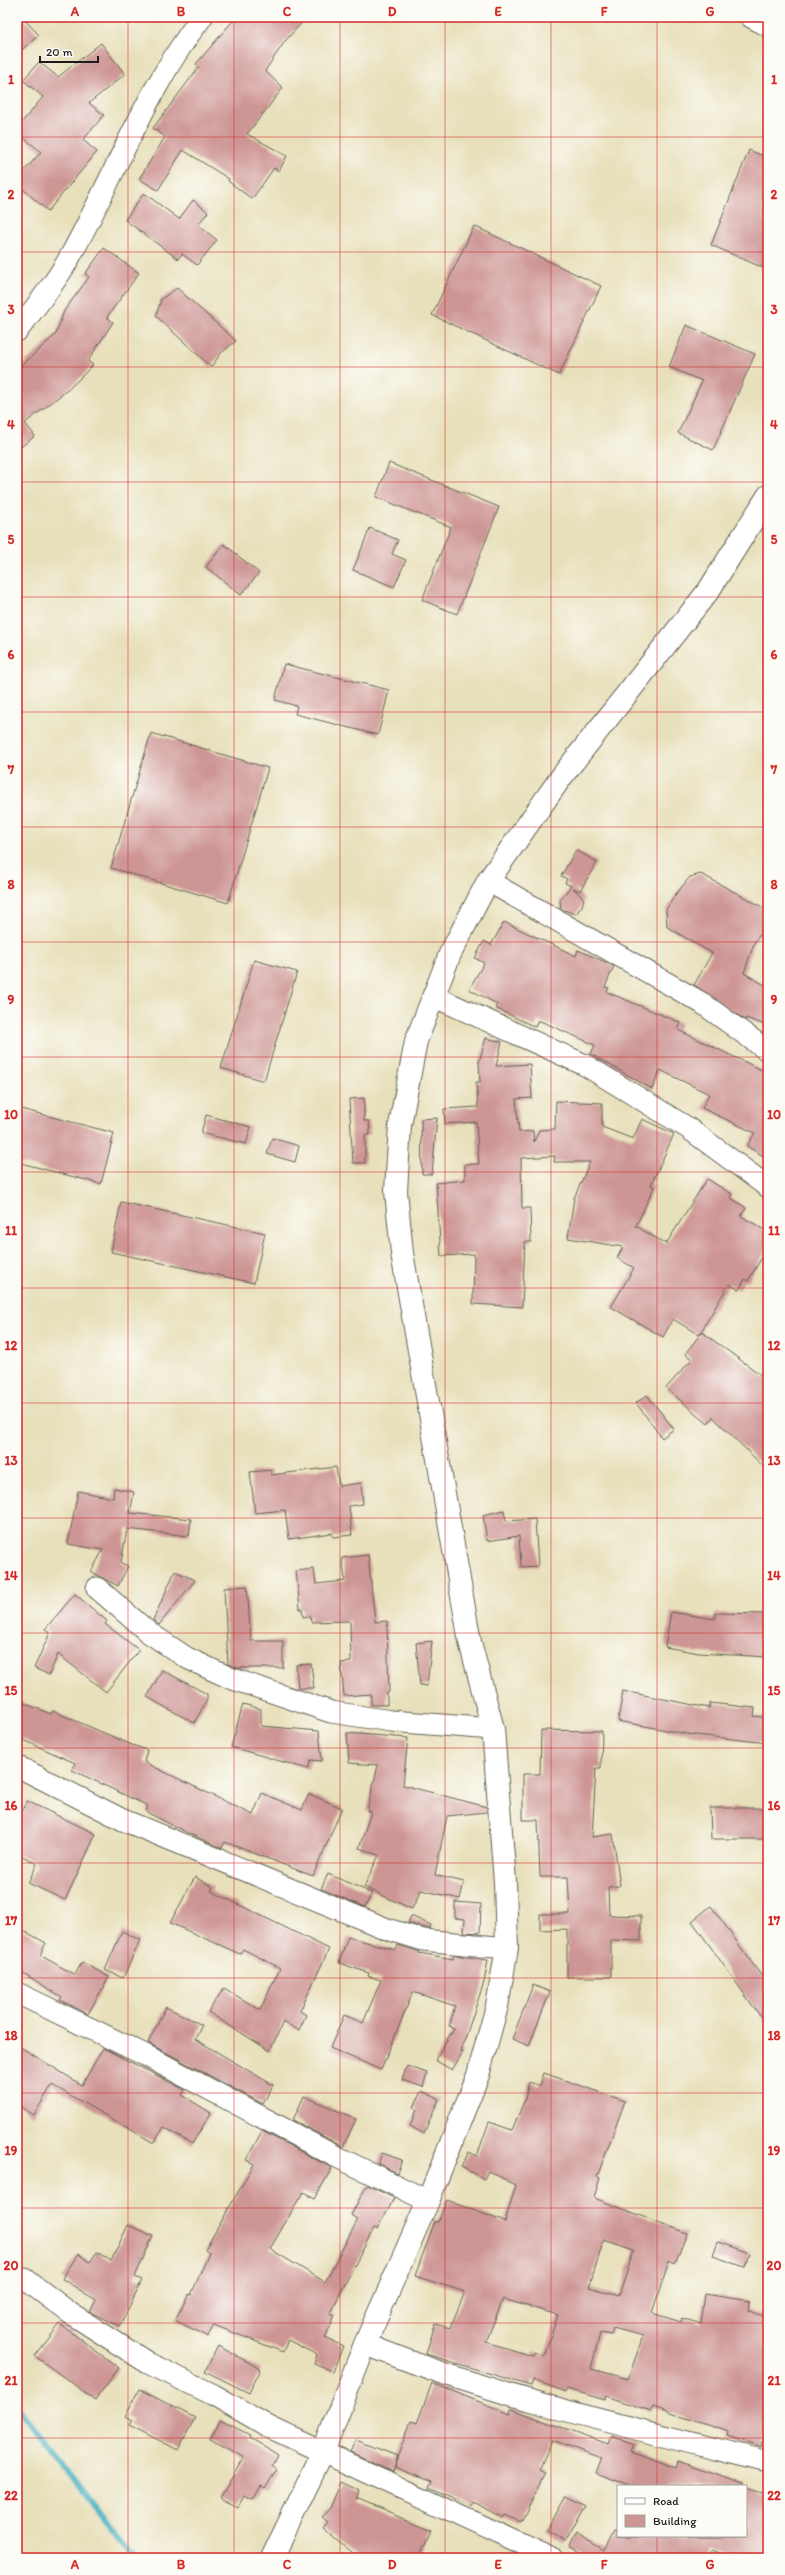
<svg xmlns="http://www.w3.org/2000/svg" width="785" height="2575" font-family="Itim,sans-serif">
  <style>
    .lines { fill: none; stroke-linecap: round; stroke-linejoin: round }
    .stream { stroke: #41adc0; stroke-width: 6 }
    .building { fill: #cd9695; fill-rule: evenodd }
    .street-casing { stroke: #636154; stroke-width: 23 }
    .secondary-casing { stroke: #636154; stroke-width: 24 }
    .street { stroke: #fff; stroke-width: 21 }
    .secondary { stroke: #fff; stroke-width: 22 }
    .grid { fill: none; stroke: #d62828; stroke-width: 1; stroke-opacity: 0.55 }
    .neatline { fill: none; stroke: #d62828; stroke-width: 1.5 }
    .grid-label { font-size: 13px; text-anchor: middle; font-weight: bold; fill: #d62828 }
  </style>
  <rect width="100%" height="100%" fill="#fdfcf7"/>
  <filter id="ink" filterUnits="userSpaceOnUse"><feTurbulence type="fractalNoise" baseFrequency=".025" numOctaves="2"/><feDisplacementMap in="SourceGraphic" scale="8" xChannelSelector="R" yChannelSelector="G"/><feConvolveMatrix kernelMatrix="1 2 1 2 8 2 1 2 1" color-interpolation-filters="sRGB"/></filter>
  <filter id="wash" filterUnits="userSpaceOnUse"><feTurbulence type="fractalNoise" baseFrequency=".012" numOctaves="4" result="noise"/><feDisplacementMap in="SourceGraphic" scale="16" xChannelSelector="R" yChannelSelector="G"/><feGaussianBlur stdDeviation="0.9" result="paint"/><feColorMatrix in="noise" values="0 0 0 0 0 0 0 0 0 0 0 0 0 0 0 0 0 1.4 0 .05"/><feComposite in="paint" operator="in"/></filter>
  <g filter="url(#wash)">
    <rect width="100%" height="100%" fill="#e8e0bb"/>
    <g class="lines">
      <polyline class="stream" points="17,2407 135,2558"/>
    </g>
    <g id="blocks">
      <g class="building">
        <polygon points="17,17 22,17 39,35 17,54"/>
        <polygon points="236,17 307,17 285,41 265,71 283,88 247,134 287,156 279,171 274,168 252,199 228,181 229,179 183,150 158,190 139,179 165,137 153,128 199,67 196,64"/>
        <polygon points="101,43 125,74 89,103 104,115 83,140 97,152 48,211 17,184 17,179 41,152 17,132 17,128 43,97 23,80 39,62 58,77"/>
        <polygon points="749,150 768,158 768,270 711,245"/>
        <polygon points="144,193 179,219 193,200 208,212 198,225 217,240 197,265 182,254 178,259 125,220"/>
        <polygon points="474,226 601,286 559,375 432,315"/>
        <polygon points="104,248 139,273 107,317 113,322 88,361 93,365 70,388 25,423 35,436 17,450 17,370 56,334 64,311 89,277 85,274"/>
        <polygon points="177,288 236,341 221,353 211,367 156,316 161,299"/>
        <polygon points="686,325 755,354 713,450 678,433 702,381 669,367"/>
        <polygon points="389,463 499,507 457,614 422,600 451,527 376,497"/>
        <polygon points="370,528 398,540 392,554 406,560 394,587 353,570"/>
        <polygon points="224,544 259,573 241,595 206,567"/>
        <polygon points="284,664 389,690 378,735 295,714 297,706 275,700"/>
        <polygon points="151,733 268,768 228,903 111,868"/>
        <polygon points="576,850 597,862 580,891 573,888 584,899 582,906 576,914 561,909 560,900 571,886 565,883 567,879 561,876"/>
        <polygon points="701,874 768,910 768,925 755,941 744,973 768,987 768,1026 746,1018 745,1020 694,985 712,953 667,927 666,910 675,895 690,877"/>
        <polygon points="504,922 576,956 578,950 614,966 605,987 609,988 607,992 681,1023 678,1030 768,1073 768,1159 747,1146 755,1133 702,1108 709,1094 660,1070 652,1089 591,1054 595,1045 538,1020 535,1027 495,1008 497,1004 469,989 484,963 475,958 484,941 491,945"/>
        <polygon points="254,960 297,972 264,1081 221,1068"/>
        <polygon points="486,1038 502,1042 496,1066 530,1064 532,1098 516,1099 519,1132 533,1131 534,1142 539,1130 555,1129 556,1101 602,1103 602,1127 633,1139 642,1119 674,1134 651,1185 654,1187 636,1226 666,1244 707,1179 732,1194 730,1197 746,1208 741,1216 768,1232 768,1247 748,1281 745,1279 739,1290 729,1284 699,1335 673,1319 663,1337 611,1307 634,1268 617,1258 623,1247 568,1238 574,1198 590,1162 554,1162 555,1156 521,1158 522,1208 530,1208 531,1242 525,1242 522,1307 473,1304 474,1254 441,1256 436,1183 465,1180 465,1164 479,1164 476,1122 445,1124 444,1109 478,1107 476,1082 480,1082 479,1062"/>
        <polygon points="364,1098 364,1121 369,1121 370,1135 365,1135 365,1163 353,1163 349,1099"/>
        <polygon points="17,1108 114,1133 101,1184 17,1162"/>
        <polygon points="206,1115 251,1127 246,1144 201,1133"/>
        <polygon points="437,1118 432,1174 422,1174 421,1119"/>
        <polygon points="272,1138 299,1146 295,1162 267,1154"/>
        <polygon points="121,1202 265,1233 254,1283 111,1252"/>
        <polygon points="702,1332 768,1380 768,1471 713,1417 708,1424 666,1388 692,1359 685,1354"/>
        <polygon points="647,1395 674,1429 662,1438 636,1403"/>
        <polygon points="336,1467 339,1486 361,1483 363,1504 349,1506 352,1535 333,1537 332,1533 289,1539 285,1510 255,1513 250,1472 271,1470 271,1475"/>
        <polygon points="114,1488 134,1492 130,1513 191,1519 189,1536 127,1529 121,1563 128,1566 118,1586 91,1572 103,1550 68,1544 78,1491 113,1498"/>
        <polygon points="504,1510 506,1521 535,1519 538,1566 521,1567 519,1536 487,1541 483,1515"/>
        <polygon points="368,1555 375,1622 387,1621 389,1692 387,1693 387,1705 371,1705 371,1694 344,1696 341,1663 351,1662 350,1621 311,1622 310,1616 303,1617 302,1609 300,1609 296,1571 314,1569 316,1584 345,1581 342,1558"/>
        <polygon points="175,1571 195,1580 159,1625 153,1620"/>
        <polygon points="247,1586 251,1641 283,1641 283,1668 238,1668 228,1664 224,1588"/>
        <polygon points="75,1594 107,1621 105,1624 139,1650 106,1692 58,1654 49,1675 34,1668 50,1633 45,1629"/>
        <polygon points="671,1612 715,1619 715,1613 768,1614 768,1657 699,1653 665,1647"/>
        <polygon points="432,1641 427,1686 420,1685 416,1643"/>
        <polygon points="311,1664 314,1688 298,1688 296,1665"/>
        <polygon points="162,1670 207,1694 207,1700 194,1723 147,1697"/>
        <polygon points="623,1691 709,1708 710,1703 755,1708 754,1716 768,1718 768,1743 687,1734 618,1721"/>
        <polygon points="17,1700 51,1714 53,1711 132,1745 147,1750 144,1762 253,1815 262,1793 302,1810 309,1794 342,1808 313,1876 225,1842 222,1848 190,1834 146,1812 148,1806 72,1770 75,1763 17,1737"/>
        <polygon points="243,1704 261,1709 261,1726 319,1731 322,1761 311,1760 308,1769 231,1747"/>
        <polygon points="541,1730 602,1731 601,1768 596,1768 592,1837 613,1834 620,1886 608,1887 609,1915 641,1916 641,1941 611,1940 611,1977 567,1977 567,1929 540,1930 540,1914 570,1914 568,1877 540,1877 538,1820 523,1820 523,1774 540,1774"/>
        <polygon points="347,1733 408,1738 403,1785 487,1807 487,1812 447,1816 435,1875 464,1882 460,1899 421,1890 412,1909 364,1887 379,1855 359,1848 371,1812 367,1811 378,1765 349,1763"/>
        <polygon points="27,1801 96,1834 65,1900 28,1883 37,1864 17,1853 17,1820"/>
        <polygon points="710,1808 768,1808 768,1839 711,1839"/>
        <polygon points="328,1874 372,1893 365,1907 321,1889"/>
        <polygon points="195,1877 213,1887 211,1891 329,1949 300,2011 306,2015 299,2030 283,2022 270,2051 208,2012 224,1988 260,2010 280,1968 243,1949 240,1954 170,1923"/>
        <polygon points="455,1902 481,1904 480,1933 464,1932 465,1919 455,1918"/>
        <polygon points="711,1906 768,1985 768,2027 692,1921"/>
        <polygon points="411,1916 431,1925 430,1929 408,1923"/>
        <polygon points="17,1927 46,1943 40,1955 75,1975 82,1962 109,1977 88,2014 60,2000 62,1997 17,1969"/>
        <polygon points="122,1931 140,1940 123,1978 105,1970"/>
        <polygon points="348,1937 396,1950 398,1945 420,1952 419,1953 453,1959 454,1955 488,1960 484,1982 461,2051 463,2052 452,2070 435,2060 454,2028 449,2026 455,2006 413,1992 381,2070 330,2048 344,2015 363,2023 381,1980 368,1976 369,1973 339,1963"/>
        <polygon points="533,1985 550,1992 529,2046 512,2039"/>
        <polygon points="166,2007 202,2025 195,2039 273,2085 263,2104 148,2043"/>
        <polygon points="17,2045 82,2085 103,2048 185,2090 182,2095 211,2113 192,2144 164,2127 154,2143 52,2085 34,2115 17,2105"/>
        <polygon points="407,2066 427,2073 423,2087 402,2080"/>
        <path d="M544 2073 625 2101 597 2177 600 2178 594 2198 687 2233 675 2264 669 2261 652 2313 681 2322 682 2318 701 2324 705 2294 749 2301 748 2310 768 2318V2439L764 2437 762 2447 727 2436 728 2432 653 2407 651 2411 606 2396 605 2400 567 2389 566 2392 533 2380 531 2386 426 2354 435 2324 450 2328 465 2292 415 2276 435 2221 438 2222 447 2200 505 2222 516 2185 488 2171 484 2179 461 2167 469 2152 477 2156 489 2122 512 2130 525 2099 529 2082 540 2086ZM604 2240 634 2250 619 2296 589 2287ZM503 2299 558 2315 544 2356 534 2352 533 2356 486 2342ZM613 2328 643 2336 628 2379 591 2369 600 2333 611 2335Z"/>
        <polygon points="421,2091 439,2099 424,2134 410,2126 417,2109 414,2107"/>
        <polygon points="304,2096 356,2119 343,2147 293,2120"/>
        <polygon points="262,2131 332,2168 315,2198 303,2192 270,2249 325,2282 358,2219 351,2215 367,2185 394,2198 377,2229 374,2228 330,2313 335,2315 325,2338 343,2346 333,2371 314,2364 317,2355 288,2340 283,2352 214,2325 208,2337 175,2320 189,2294 191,2295 209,2253 205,2250 254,2164 246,2160"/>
        <polygon points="382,2153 402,2160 397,2173 378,2164"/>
        <polygon points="128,2225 153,2236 135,2277 142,2280 120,2326 90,2312 96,2300 62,2279 78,2254 90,2262 97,2252 111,2261"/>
        <polygon points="718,2242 749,2253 745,2267 713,2256"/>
        <polygon points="60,2324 119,2368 95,2400 35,2356"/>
        <polygon points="218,2346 261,2369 249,2393 205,2371"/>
        <polygon points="432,2383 510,2414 511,2409 608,2444 611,2436 635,2445 632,2451 676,2468 678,2461 744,2483 744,2486 629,2486 596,2474 602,2458 552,2440 539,2470 545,2473 521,2522 504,2515 503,2517 475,2502 473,2506 429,2487 432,2481 394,2466 411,2421 417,2423"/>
        <polygon points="139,2389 195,2418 178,2450 129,2425 132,2420 125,2416"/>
        <polygon points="220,2420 250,2435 249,2437 278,2455 272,2465 277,2469 265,2489 261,2486 253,2500 244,2496 238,2507 220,2498 244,2457 210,2439"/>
        <polygon points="356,2440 397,2456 392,2471 350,2452"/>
        <polygon points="341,2482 360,2491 356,2499 430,2530 418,2558 359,2558 323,2528 328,2522 322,2517 330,2508"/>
        <polygon points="746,2487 768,2494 768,2558 734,2558 711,2549 707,2558 588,2558 569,2547 576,2533 605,2550 615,2530 618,2531 618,2536 746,2536"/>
        <polygon points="567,2495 585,2505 565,2542 547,2531"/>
      </g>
    </g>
  </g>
  <g filter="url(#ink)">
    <use href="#blocks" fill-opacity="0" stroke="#636154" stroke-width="1"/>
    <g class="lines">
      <g class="street-casing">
        <g id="street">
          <polyline points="751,17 768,26"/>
          <path d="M17 331C34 309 53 286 67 262 113 181 145 90 202 17"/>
          <polyline points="488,881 702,1003 768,1051"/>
          <polyline points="433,996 585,1065 688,1128 768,1187"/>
          <polyline points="97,1588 148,1632 187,1658 230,1678 331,1712 391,1721 493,1729"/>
          <polyline points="17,1766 123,1820 387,1929 423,1940 507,1948"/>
          <polyline points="17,1993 145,2055 329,2153 428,2201"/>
          <polyline points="25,2279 70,2313 148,2363 214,2395 271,2428 551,2558"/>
          <path d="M365 2344C495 2397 632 2428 768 2462"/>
        </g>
      </g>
      <g class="secondary-casing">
        <polyline id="secondary" points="272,2558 324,2450 365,2344 428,2201 478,2075 497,2006 507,1948 505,1882 493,1729 470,1642 402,1253 396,1191 400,1125 416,1041 450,954 488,881 562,776 709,590 768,496"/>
      </g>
      <use href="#street" class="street"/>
      <use href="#secondary" class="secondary"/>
    </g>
  </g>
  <path class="grid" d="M128 17V2558M234 17V2558M340 17V2558M445 17V2558M551 17V2558M657 17V2486M17 137H768M17 252H768M17 367H768M17 482H768M17 597H768M17 712H768M17 827H768M17 942H768M17 1057H768M17 1172H768M17 1288H768M17 1403H768M17 1518H768M17 1633H768M17 1748H768M17 1863H768M17 1978H768M17 2093H768M17 2208H768M17 2323H768M17 2438H768M657 2536V2558"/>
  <rect width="785" height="2575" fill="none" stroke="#fdfcf7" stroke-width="44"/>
  <rect x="617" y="2485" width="130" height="52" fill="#fdfcf7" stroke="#a3a29f"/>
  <rect x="625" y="2498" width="20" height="6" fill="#ffffff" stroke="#a3a29f"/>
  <text x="653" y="2505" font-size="12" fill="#1c1c1c">Road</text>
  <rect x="625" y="2515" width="20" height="12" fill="#cd9695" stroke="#a3a29f"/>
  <text x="653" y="2525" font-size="12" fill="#1c1c1c">Building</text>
  <path d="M40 56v6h58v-6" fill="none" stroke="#1c1c1c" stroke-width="2"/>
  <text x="46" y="56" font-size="12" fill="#1c1c1c" stroke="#fdfcf7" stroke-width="3" paint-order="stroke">20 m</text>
  <rect x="22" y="22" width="741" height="2531" class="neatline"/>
  <g class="grid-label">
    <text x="75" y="16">A</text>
    <text x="181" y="16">B</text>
    <text x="287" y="16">C</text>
    <text x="392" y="16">D</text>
    <text x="498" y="16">E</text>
    <text x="604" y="16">F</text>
    <text x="710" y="16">G</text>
    <text x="11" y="84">1</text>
    <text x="774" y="84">1</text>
    <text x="11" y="199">2</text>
    <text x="774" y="199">2</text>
    <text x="11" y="314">3</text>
    <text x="774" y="314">3</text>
    <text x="11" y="429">4</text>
    <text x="774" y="429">4</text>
    <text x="11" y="544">5</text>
    <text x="774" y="544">5</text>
    <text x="11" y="659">6</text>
    <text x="774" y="659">6</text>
    <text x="11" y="774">7</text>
    <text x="774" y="774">7</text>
    <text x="11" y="889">8</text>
    <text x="774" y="889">8</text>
    <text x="11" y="1004">9</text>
    <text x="774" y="1004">9</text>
    <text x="11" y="1119">10</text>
    <text x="774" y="1119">10</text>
    <text x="11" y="1235">11</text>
    <text x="774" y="1235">11</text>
    <text x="11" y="1350">12</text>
    <text x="774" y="1350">12</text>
    <text x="11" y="1465">13</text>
    <text x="774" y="1465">13</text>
    <text x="11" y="1580">14</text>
    <text x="774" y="1580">14</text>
    <text x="11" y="1695">15</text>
    <text x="774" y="1695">15</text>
    <text x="11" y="1810">16</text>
    <text x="774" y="1810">16</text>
    <text x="11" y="1925">17</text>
    <text x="774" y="1925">17</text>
    <text x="11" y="2040">18</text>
    <text x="774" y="2040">18</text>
    <text x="11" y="2155">19</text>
    <text x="774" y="2155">19</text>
    <text x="11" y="2270">20</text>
    <text x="774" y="2270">20</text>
    <text x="11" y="2385">21</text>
    <text x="774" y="2385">21</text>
    <text x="11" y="2500">22</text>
    <text x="774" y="2500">22</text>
    <text x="75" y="2569">A</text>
    <text x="181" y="2569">B</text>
    <text x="287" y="2569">C</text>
    <text x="392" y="2569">D</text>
    <text x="498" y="2569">E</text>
    <text x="604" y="2569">F</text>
    <text x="710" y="2569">G</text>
  </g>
</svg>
